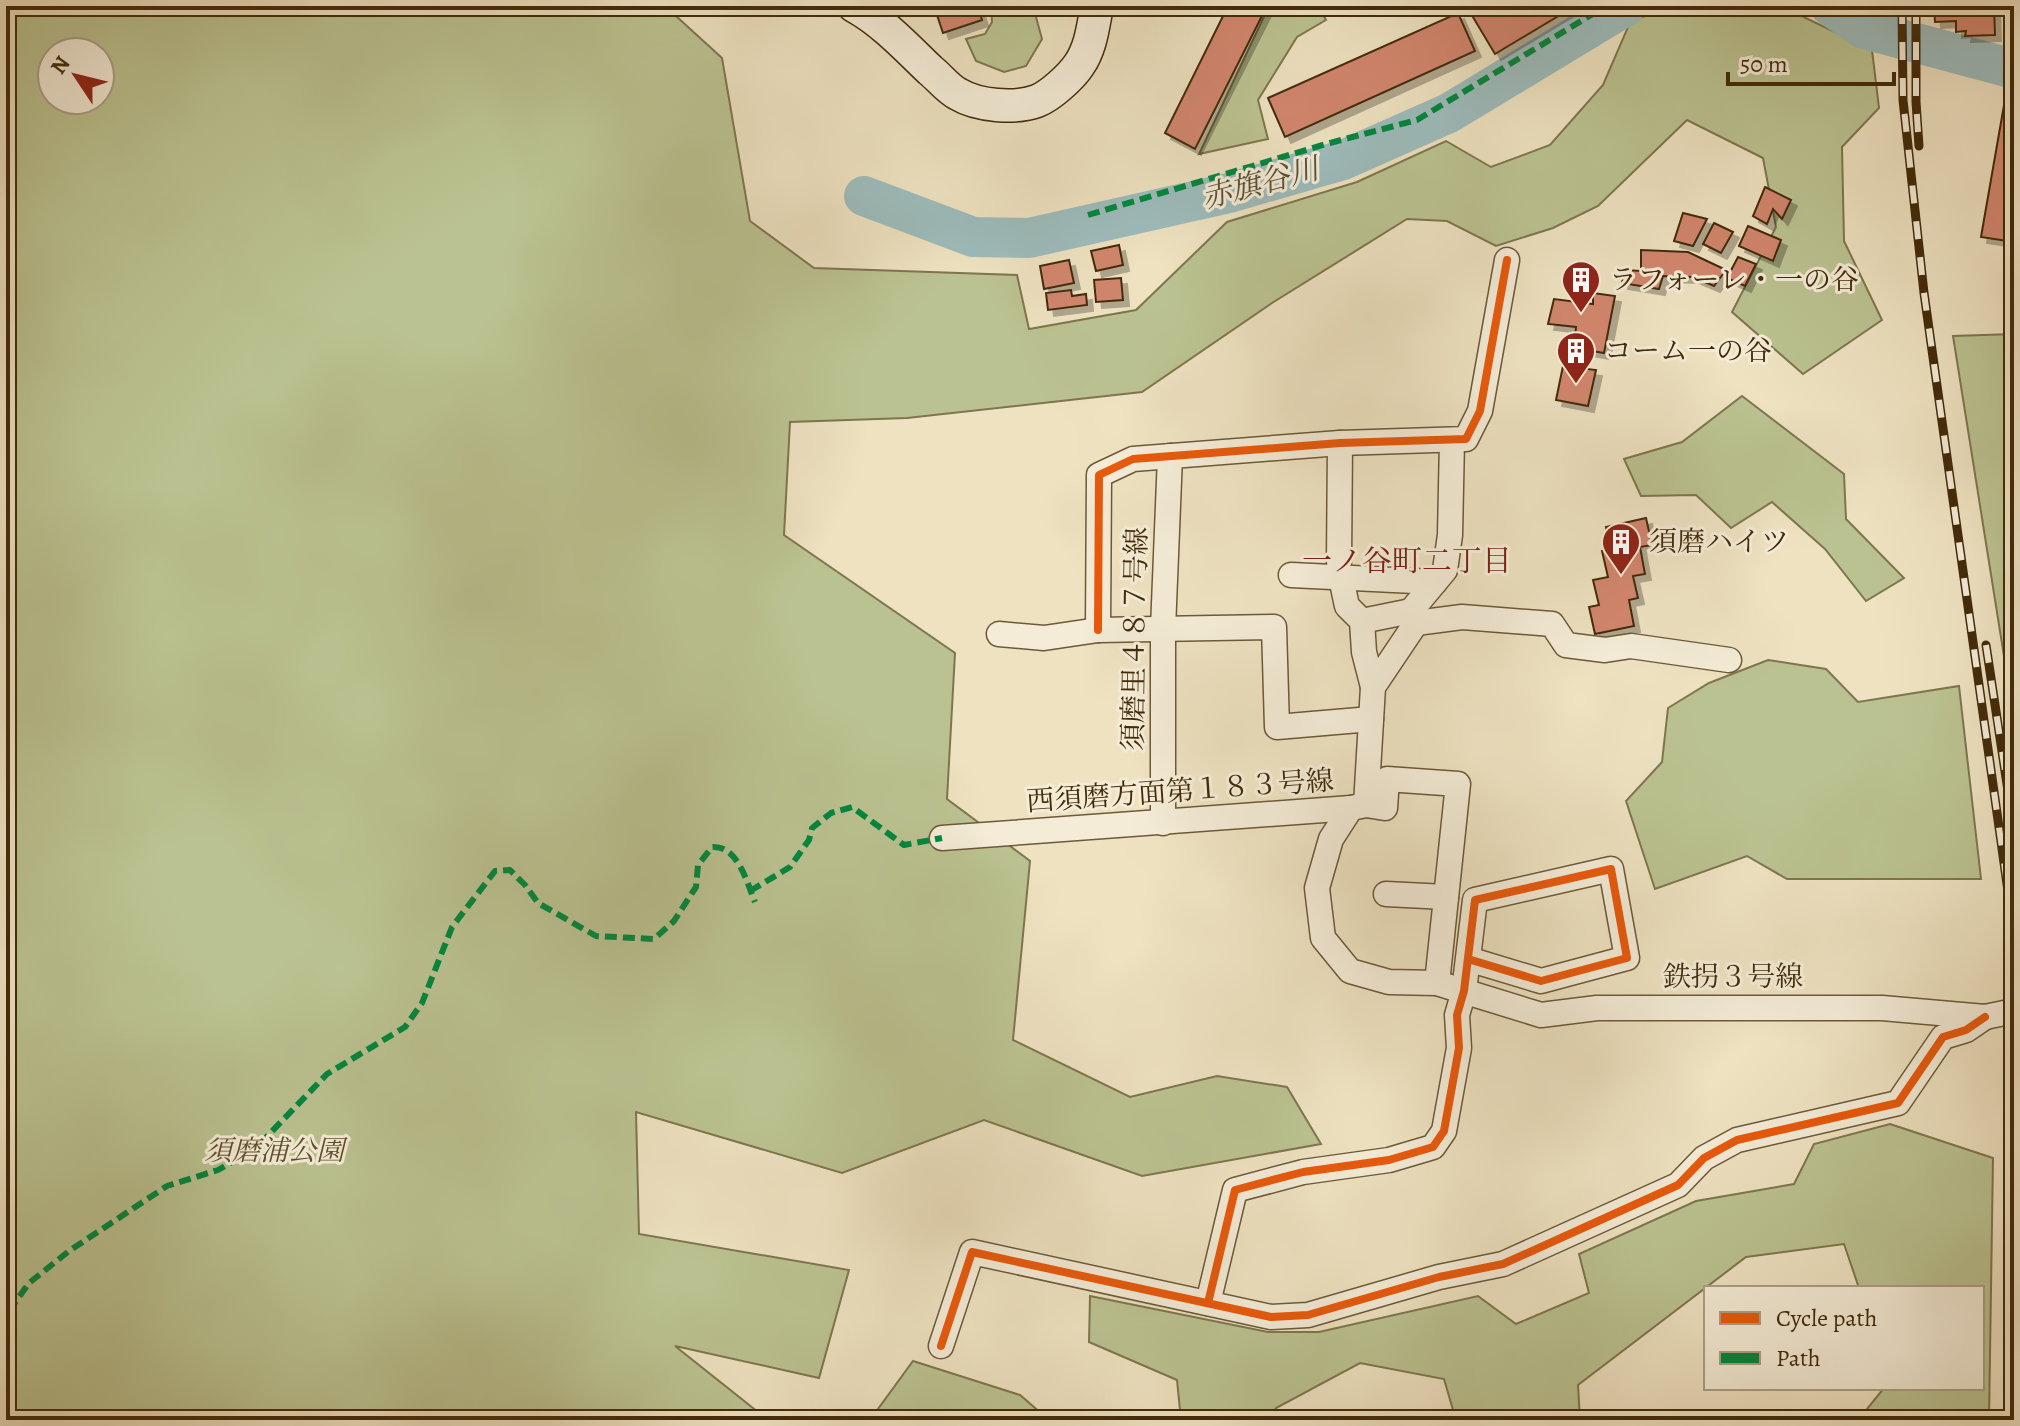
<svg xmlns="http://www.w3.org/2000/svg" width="2020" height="1426" font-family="Alegreya,'Noto Serif JP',serif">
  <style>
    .green { fill: #bbc291; stroke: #7e764e; stroke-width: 2; fill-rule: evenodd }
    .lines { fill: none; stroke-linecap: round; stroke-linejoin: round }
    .river { stroke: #9dbcbc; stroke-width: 40 }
    .building { fill: #d1866e; stroke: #422b0a; stroke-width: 2; filter: url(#shadow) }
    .street-casing { stroke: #6d5938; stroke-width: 27 }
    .secondary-casing { stroke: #422b0a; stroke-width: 35 }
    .street { stroke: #f4ecd7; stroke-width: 24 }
    .secondary { stroke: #f4ecd7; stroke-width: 32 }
    .rail-casing { stroke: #422b0a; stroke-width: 9 }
    .rail { stroke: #f4ecd7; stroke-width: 6; stroke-dasharray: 18; stroke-linecap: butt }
    .quiet { stroke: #00873e; stroke-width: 6; stroke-dasharray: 12 6; stroke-linecap: butt }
    .cycleway-casing { stroke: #f4ecd7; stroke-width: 13 }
    .cycleway { stroke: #e8590c; stroke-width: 8 }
    .labels { text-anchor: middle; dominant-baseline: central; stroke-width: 6; stroke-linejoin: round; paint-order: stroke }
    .poi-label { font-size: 28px; fill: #422b0a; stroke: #f4ecd7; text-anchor: start }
    .street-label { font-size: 28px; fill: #422b0a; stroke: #f4ecd7 }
    .park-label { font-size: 28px; font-style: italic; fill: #60512c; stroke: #f4ecd7 }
    .water-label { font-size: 30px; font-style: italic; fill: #594f36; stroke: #f4ecd7 }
    .neighbourhood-label { font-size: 30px; fill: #7a1f14; stroke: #f4ecd7 }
  </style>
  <defs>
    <filter id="shadow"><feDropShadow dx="6" dy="6" stdDeviation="0" flood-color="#0004"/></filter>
  </defs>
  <rect width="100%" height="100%" fill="#eee2c1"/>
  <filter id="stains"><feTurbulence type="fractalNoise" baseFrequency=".0025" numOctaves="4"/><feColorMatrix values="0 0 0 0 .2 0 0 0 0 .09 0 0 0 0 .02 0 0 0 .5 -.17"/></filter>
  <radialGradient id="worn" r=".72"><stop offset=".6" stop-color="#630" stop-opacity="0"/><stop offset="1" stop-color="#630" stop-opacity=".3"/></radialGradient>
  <g class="green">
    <path d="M6 6H665L722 58 750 221 814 268 1017 275 1029 329 1136 310 1227 222 1357 182 1446 141 1491 167 1550 145 1603 85 1631 20 1682 6H1781L1872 50 1879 108 1842 147 1844 241 1882 320 1803 374 1732 312 1776 227 1763 158 1687 120 1598 206 1553 228 1496 246 1447 221 1407 219 1272 303 1142 392 907 418 790 422 784 535 955 653 947 799 1030 861 1013 1040 1130 1097 1217 1076 1287 1087 1321 1144 1142 1176 984 1120 842 1173 636 1112 639 1234 849 1270 819 1378 675 1346 768 1420H6ZM52 52H100V100H52Z"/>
    <polygon points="991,6 1033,6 1042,39 1026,66 1004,72 976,61 966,39 985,34 992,22"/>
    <polygon points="1269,6 1318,6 1326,20 1297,37 1258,100 1268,139 1199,154"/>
    <polygon points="2014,334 2014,719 1953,336"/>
    <polygon points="1742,396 1844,474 1846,519 1904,578 1866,601 1825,549 1772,502 1731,528 1696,495 1641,496 1624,459 1682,442"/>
    <polygon points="1768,660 1826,669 1858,702 1959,686 1981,879 1787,879 1747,856 1655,889 1626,801 1662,762 1668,708 1709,683"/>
    <polygon points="1890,1124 1993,1158 1989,1420 1858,1420 1884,1388 1982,1388 1982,1288 1859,1288 1844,1244 1746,1257 1578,1385 1580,1420 1456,1420 1444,1379 1360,1363 1276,1408 1269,1420 1181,1420 1177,1380 1089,1342 1090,1296 1268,1332 1319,1332 1478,1296 1516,1324 1589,1293 1579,1254 1696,1201 1794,1184 1814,1144"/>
    <polygon points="913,1361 1020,1395 1049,1420 870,1420"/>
  </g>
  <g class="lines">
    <g class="river">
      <polyline points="1830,6 1864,29 2014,69"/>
      <polyline points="864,196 973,237 1029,238 1229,193 1343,160 1449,113 1626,6"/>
    </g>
  </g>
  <g class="building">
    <polygon points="934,6 978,6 982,20 943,33"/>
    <polygon points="1228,6 1267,6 1195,149 1165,133"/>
    <polygon points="1480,6 1575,6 1495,54 1470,12"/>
    <polygon points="1934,6 1994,6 1995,35 1965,36 1966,31 1956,32 1956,21 1935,22"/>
    <polygon points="1458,13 1475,51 1285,137 1268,98"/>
    <polygon points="2004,105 2014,106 2014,242 1981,237"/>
    <polygon points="1765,187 1791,200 1782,219 1773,209 1767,224 1753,216"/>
    <polygon points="1683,213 1707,219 1693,246 1674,241"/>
    <polygon points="1714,223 1733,232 1721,253 1703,244"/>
    <polygon points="1748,226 1781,240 1773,261 1739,246"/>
    <polygon points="1119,245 1123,265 1096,271 1091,251"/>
    <polygon points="1641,250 1688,252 1726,270 1714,286 1693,277 1663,276 1659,289 1622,283 1625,270 1641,271"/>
    <polygon points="1738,257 1756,264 1745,286 1727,278"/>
    <polygon points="1069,260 1074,283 1044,289 1040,266"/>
    <polygon points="1121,278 1123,300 1096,302 1094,280"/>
    <polygon points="1071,290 1072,296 1086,294 1087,305 1048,310 1046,293"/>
    <polygon points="1593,293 1615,296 1604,353 1574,348 1576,327 1548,324 1554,299 1593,304"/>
    <polygon points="1563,366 1596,370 1588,406 1556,400"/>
    <polygon points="1646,518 1652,545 1640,547 1645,574 1633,576 1638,598 1629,600 1634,626 1595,634 1589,607 1599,605 1593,580 1608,577 1602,551 1611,549 1606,527"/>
  </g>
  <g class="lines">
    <g class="street-casing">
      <g id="street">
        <polyline points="1339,562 1340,443"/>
        <polyline points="1291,575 1435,582"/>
        <polyline points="1341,578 1347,606 1362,621 1364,652 1373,687"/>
        <polyline points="1362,621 1411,611"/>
        <polyline points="1416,623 1462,617 1552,624 1566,645 1605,650 1631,646 1729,660"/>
        <polyline points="1098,630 1099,475 1133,459 1340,443 1466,439 1480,411 1507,260"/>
        <polyline points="999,634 1044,638 1098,630 1274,627 1277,727 1371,719"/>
        <polyline points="1366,805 1373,687 1416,623 1411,611 1445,570 1450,535 1452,440"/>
        <polyline points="1351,808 1331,839 1317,888 1323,938 1350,971 1389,982 1437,983 1541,1015 1597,1008 1882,1008 1985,1017 2014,1011"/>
        <polyline points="1163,823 1163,629 1170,456"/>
        <polyline points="942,838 1351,808 1366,805 1385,808 1387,779 1458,784 1437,983"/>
        <polyline points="1386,894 1446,897"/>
        <polyline points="1208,1303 1235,1190 1303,1172 1389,1160 1433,1147 1444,1131 1459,1048 1457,1015 1464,991 1475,900 1611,869 1627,958 1541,981 1468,959"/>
        <polyline points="941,1346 972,1252 1271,1317 1308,1315 1439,1277 1503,1264 1678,1185 1704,1158 1737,1140 1898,1103 1943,1037 1966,1030 1985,1017"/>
      </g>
    </g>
    <g class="secondary-casing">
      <path id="secondary" d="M854 6C883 22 906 47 930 70 939 77 948 89 958 94 978 106 1015 109 1037 101 1050 96 1071 77 1079 65 1091 48 1093 26 1097 6"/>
    </g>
    <use href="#street" class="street"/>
    <use href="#secondary" class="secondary"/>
    <g class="rail-casing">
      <g id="rail">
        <polyline points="1902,6 1903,100 1924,293 2014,934"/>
        <polyline points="1916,6 1916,102 1919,146"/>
        <polyline points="1986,645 2014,831"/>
      </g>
    </g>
    <use href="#rail" class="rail"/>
    <g class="quiet">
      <polyline points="1088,215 1326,144 1417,120 1606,6"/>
      <polyline points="750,891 790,867 809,840 812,828 831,813 852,807 904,845 942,838"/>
      <path d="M6 1307 14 1304 29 1283 69 1251 167 1186 218 1170 255 1149 327 1074 405 1027 422 1003 452 927 495 871 510 870 525 885 538 903 596 936 654 939 674 921 696 887 698 865 712 847C738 845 747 883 755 902"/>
    </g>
    <g class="cycleway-casing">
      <g id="cycleway">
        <polyline points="1098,630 1099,475 1133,459 1340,443 1466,439 1480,411 1507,260"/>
        <polyline points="1208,1303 1235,1190 1303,1172 1389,1160 1433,1147 1444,1131 1459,1048 1457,1015 1464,991 1475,900 1611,869 1627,958 1541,981 1468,959"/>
        <polyline points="941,1346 972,1252 1271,1317 1308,1315 1439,1277 1503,1264 1678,1185 1704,1158 1737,1140 1898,1103 1943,1037 1966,1030 1985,1017"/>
      </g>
    </g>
    <use href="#cycleway" class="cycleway"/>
  </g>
  <defs>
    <g id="building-pin" transform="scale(2)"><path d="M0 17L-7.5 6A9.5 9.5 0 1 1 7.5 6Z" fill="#8f2418" stroke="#f4ecd7"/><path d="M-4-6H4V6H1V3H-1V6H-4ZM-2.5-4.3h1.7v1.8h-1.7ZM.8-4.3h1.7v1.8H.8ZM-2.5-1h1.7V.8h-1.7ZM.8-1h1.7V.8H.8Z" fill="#fff"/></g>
  </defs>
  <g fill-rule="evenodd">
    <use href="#building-pin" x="1581" y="280"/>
    <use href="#building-pin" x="1576" y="351"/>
    <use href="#building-pin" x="1621" y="542"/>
  </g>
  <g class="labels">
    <g class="poi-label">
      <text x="1609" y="280">ラフォーレ・一の谷</text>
      <text x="1604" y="351">コーム一の谷</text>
      <text x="1649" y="542">須磨ハイツ</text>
    </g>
    <g class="street-label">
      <text transform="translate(1135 639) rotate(-89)">須磨里４８７号線</text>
      <text transform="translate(1180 791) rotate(-4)">西須磨方面第１８３号線</text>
      <text x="1733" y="977">鉄拐３号線</text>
    </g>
    <g class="park-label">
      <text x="274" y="1151">須磨浦公園</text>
    </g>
    <g class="water-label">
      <text transform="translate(1260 183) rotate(-15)">赤旗谷川</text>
    </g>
    <g class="neighbourhood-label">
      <text x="1407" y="561">一ノ谷町二丁目</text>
    </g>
  </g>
  <rect width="2020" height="1426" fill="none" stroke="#eee2c1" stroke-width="32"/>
  <rect x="8" y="8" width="2004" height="1410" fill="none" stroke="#422b0a" stroke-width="4"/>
  <rect x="16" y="16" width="1988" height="1394" fill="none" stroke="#422b0a" stroke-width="2"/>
  <rect x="1704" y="1286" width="280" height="104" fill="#f4ecd7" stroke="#ad9f85" stroke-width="2"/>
  <rect x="1720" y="1312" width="40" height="12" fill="#e8590c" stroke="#ad9f85" stroke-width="2"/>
  <text x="1776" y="1326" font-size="24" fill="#422b0a">Cycle path</text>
  <rect x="1720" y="1352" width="40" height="12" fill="#00873e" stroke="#ad9f85" stroke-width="2"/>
  <text x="1776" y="1366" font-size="24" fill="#422b0a">Path</text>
  <g transform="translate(76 76) rotate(305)"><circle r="38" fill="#f4ecd7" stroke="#ad9f85" stroke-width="2"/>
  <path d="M0-6L14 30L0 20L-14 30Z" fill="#8f2418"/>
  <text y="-12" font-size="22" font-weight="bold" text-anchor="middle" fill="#422b0a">N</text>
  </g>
  <path d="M1728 72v12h166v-12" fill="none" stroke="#422b0a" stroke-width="4"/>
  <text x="1740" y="72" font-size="24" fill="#422b0a" stroke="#f4ecd7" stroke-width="6" paint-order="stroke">50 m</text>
  <rect width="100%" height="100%" filter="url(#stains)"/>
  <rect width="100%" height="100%" fill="url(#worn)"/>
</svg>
